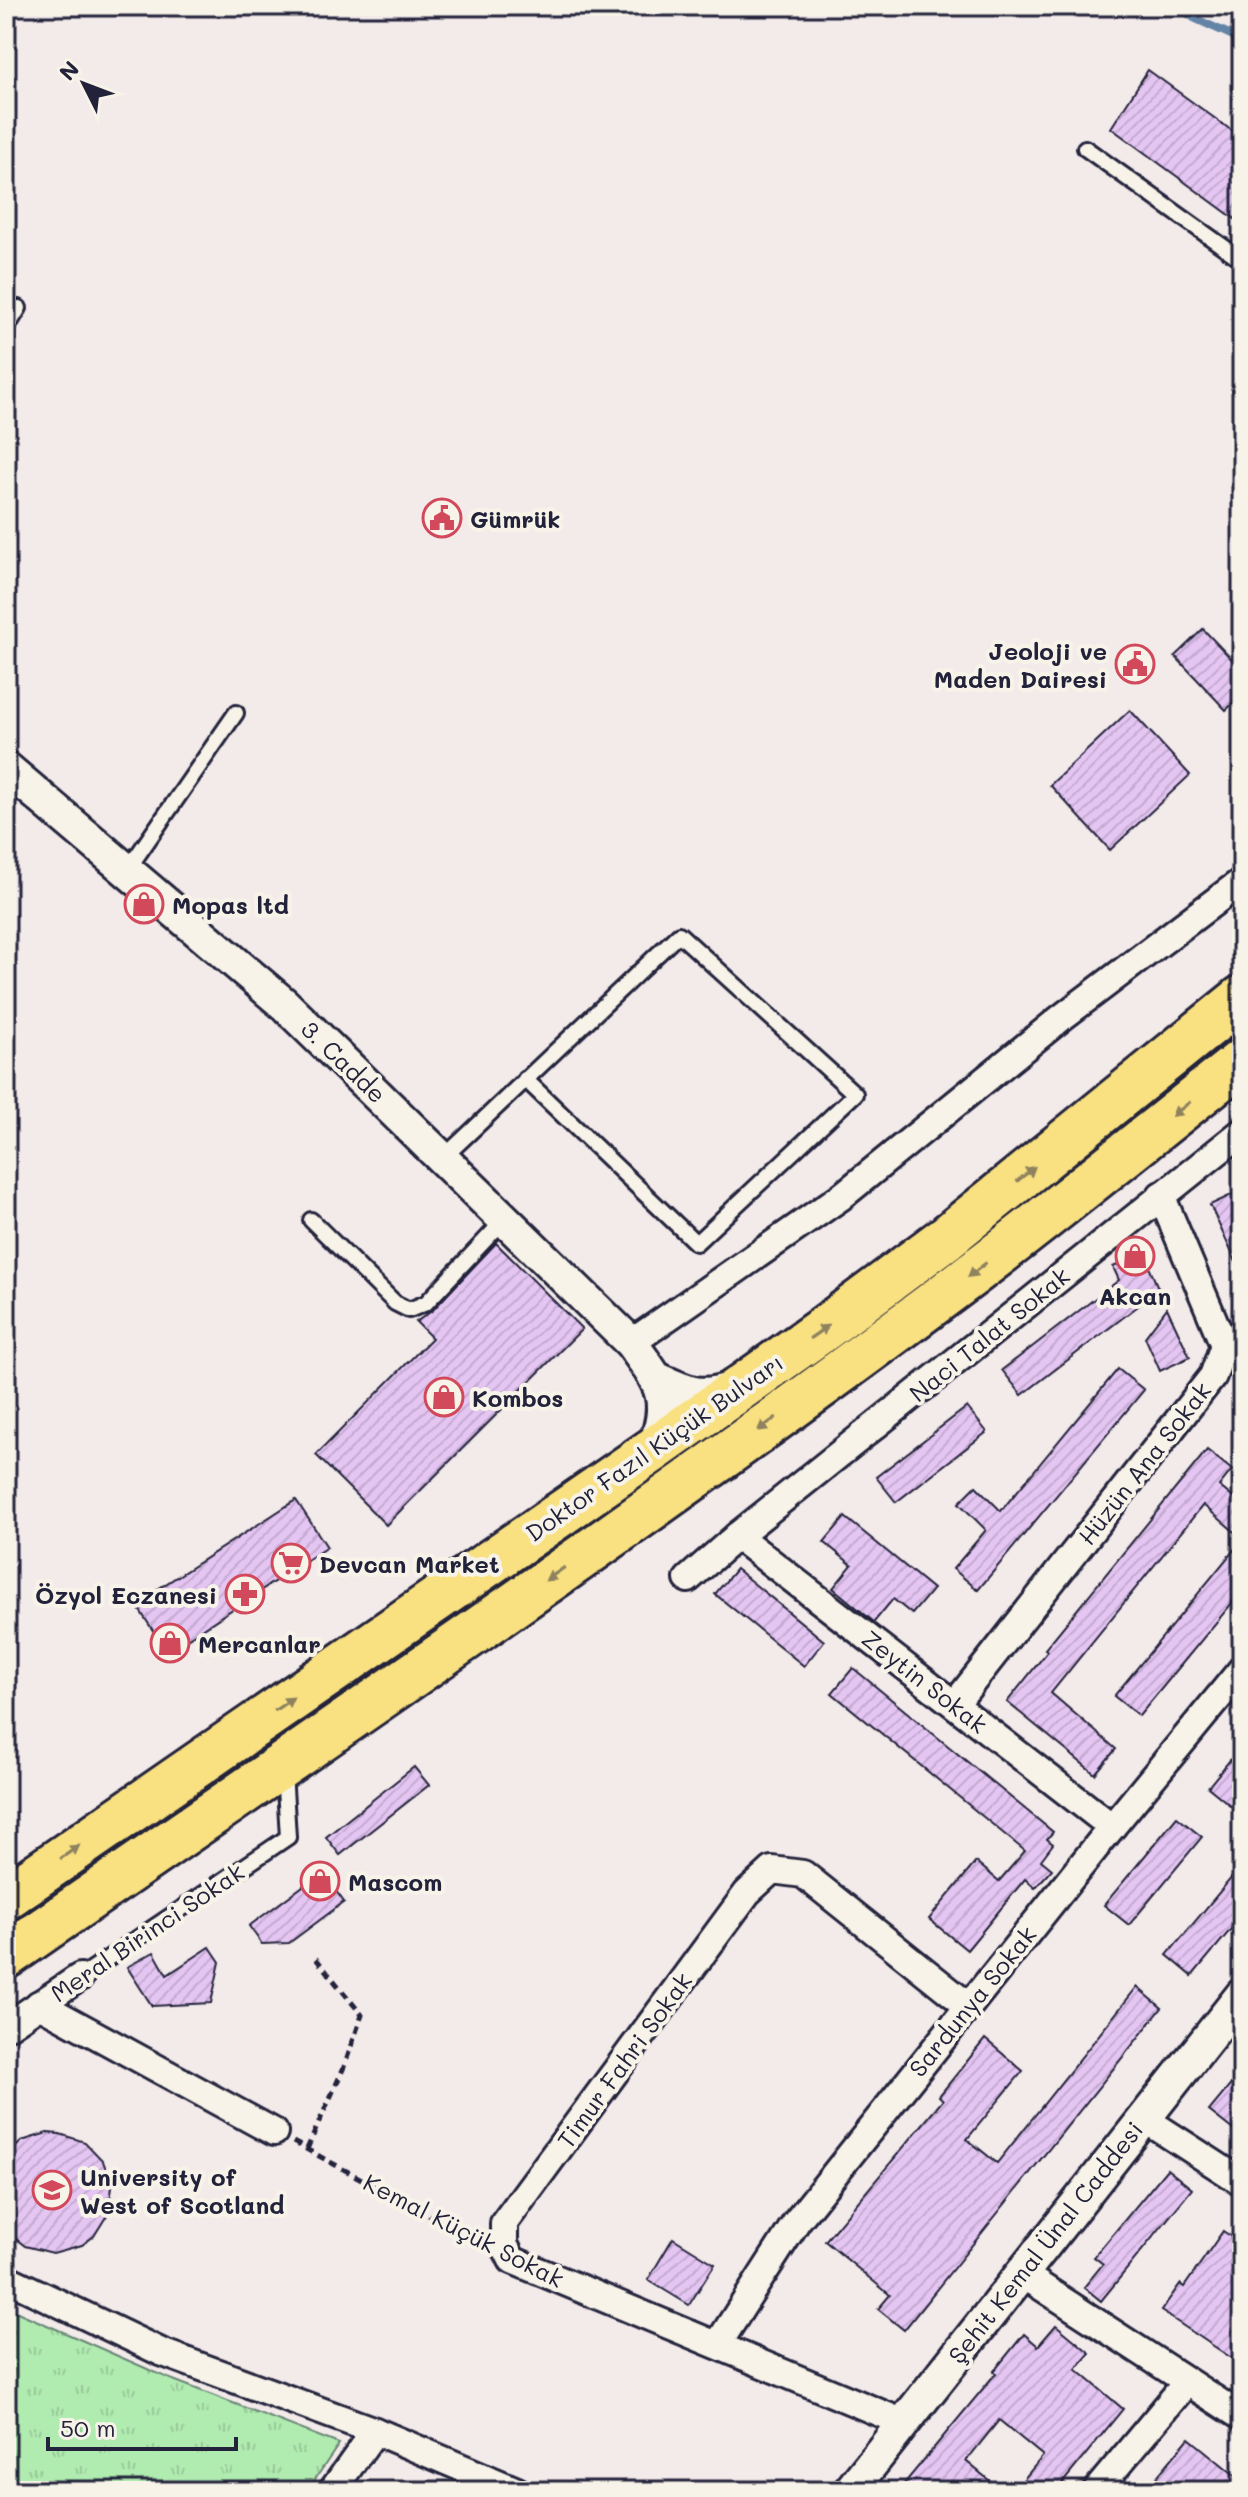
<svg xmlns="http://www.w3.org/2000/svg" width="1248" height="2497" font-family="Mali,sans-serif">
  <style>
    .grass { fill: url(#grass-tufts); stroke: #698676; stroke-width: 2 }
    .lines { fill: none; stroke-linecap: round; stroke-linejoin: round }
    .stream { stroke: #6384a6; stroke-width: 8 }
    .building { fill: url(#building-hatch); stroke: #22223b; stroke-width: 2 }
    .service-casing { stroke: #22223b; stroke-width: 20 }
    .minor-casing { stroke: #22223b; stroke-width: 32 }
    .tertiary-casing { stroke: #22223b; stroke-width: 38 }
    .trunk-casing { stroke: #22223b; stroke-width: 50 }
    .path { stroke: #22223b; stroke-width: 5; stroke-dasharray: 8 6; stroke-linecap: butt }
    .service { stroke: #f7f3e8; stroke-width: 14 }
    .minor { stroke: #f7f3e8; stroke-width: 26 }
    .tertiary { stroke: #f7f3e8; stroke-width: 32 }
    .trunk { stroke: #f9e181; stroke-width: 44 }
    .oneway { fill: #8e825e }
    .labels { text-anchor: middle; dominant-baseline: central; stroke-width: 8; stroke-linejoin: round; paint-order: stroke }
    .poi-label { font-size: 24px; font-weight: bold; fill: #22223b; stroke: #f7f3e8; text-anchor: start }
    .street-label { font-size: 24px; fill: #22223b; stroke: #f7f3e8 }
  </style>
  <defs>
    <pattern id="grass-tufts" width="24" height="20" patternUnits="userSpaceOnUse" patternTransform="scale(2)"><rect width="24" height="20" fill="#b0ebb0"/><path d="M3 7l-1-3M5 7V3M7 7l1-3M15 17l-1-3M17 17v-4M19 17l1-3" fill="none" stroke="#97c998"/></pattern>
    <pattern id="building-hatch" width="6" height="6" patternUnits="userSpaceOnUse" patternTransform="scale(2)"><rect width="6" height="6" fill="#e5c6f3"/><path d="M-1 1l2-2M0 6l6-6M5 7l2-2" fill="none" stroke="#c4aad1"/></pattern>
  </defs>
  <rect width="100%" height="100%" fill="#f3eaea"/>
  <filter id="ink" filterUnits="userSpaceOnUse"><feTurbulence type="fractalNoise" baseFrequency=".0125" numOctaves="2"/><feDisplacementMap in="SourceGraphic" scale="16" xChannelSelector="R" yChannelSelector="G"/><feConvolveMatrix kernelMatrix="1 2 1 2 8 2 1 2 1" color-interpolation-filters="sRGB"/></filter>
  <g filter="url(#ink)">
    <polygon class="grass" points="6,2307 168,2378 339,2444 307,2491 6,2491"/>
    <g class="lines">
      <polyline class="stream" points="1177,6 1194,18 1242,40"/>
    </g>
    <g class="building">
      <polygon points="1148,70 1242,138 1242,224 1111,128"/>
      <polygon points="1203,629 1242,670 1242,695 1226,710 1175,656"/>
      <polygon points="1130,710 1190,775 1110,850 1050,785"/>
      <polygon points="1242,1190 1242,1275 1210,1205"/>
      <polygon points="496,1243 582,1329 386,1525 316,1455 432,1338 416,1322 433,1310"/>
      <polygon points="1143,1253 1159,1290 1022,1395 1002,1370 1119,1280 1113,1267"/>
      <polygon points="1167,1308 1190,1357 1160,1371 1145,1337"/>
      <polygon points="1118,1369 1144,1390 978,1590 953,1569 986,1530 959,1503 976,1486 1001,1511"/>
      <polygon points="967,1407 987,1432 896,1502 876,1477"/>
      <polygon points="1207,1450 1232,1470 1219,1486 1242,1505 1242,1538 1203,1505 1051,1693 1116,1749 1095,1774 1007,1702 1048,1651 1045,1649"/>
      <polygon points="296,1500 327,1547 167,1652 139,1609 151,1601 147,1596"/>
      <polygon points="845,1517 933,1589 912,1614 893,1599 874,1622 833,1588 852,1565 824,1542"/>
      <polygon points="1242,1540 1242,1591 1139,1716 1114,1696"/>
      <polygon points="736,1569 824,1641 804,1666 715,1594"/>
      <polygon points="853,1668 1053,1832 1047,1839 1053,1844 1041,1860 1052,1869 1035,1888 1025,1879 967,1950 929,1919 976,1862 999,1881 1025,1851 832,1693"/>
      <polygon points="1242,1745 1242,1815 1208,1787"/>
      <polygon points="414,1767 429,1785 340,1855 326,1837"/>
      <polygon points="1177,1817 1202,1837 1129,1925 1104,1905"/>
      <polygon points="1242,1865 1242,1916 1192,1976 1167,1955"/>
      <polygon points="322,1872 344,1902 289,1943 262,1944 249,1926"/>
      <polygon points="210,1947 220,1962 211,2003 152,2006 127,1967 154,1952 167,1975"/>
      <polygon points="1137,1987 1162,2008 904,2330 878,2309 890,2295 825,2241 943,2100 939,2096 985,2039 1023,2071 967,2139 997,2163"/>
      <polygon points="1242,2071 1242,2137 1209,2111"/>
      <polygon points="47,2133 60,2134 85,2142 103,2161 112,2186 109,2212 94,2236 82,2245 53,2253 25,2246 6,2231 6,2156 22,2141"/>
      <polygon points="1167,2169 1192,2189 1101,2301 1084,2287 1103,2264 1094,2257"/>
      <polygon points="1223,2231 1242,2244 1242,2365 1161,2311 1180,2284 1184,2287"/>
      <polygon points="673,2238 715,2264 689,2305 648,2280"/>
      <polygon points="1056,2325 1090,2353 1076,2369 1123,2409 1056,2491 1014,2491 1043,2456 999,2420 966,2461 1002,2491 898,2491 996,2373 994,2371 1024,2334 1038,2346"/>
      <polygon points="1189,2438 1242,2481 1242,2491 1145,2491"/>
    </g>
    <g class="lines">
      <g class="service-casing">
        <g id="service">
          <polyline points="1085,148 1242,260"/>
          <polyline points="6,329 19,308"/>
          <polyline points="128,869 236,713"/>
          <polyline points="443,1158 679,934 855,1094 696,1243 525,1079"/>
          <polyline points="311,1220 395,1303 409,1310 426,1303 505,1219"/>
          <polyline points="80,1977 288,1837 284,1772"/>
        </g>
      </g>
      <g class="minor-casing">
        <g id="minor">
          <polyline points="631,1343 842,1196 1061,1018 1242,881"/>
          <polyline points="737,1536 1112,1827"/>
          <polyline points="688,1579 737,1536 1242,1132"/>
          <polyline points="955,1704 1213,1376 1224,1345 1161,1195"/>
          <polyline points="39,2004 274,2132"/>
          <polyline points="6,2027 80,1977"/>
          <polyline points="1143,2118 1242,2182"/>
          <polyline points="1022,2274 1242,2417"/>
          <polyline points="6,2278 161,2352 375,2431 517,2491"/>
          <polyline points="718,2344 797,2221 1112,1827 1242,1669"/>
          <polyline points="904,2423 512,2260 504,2244 504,2223 747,1893 772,1870 803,1874 968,2006"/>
          <polyline points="332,2491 375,2431"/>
          <polyline points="1096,2491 1187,2382"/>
        </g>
      </g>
      <g class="tertiary-casing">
        <g id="tertiary">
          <path d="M6 768 284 1004 631 1343C662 1385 673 1399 653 1450"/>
          <path d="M658 1379C688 1393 702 1400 734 1387"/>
          <polyline points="850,2491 1242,1995"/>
        </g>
      </g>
      <g class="trunk-casing">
        <g id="trunk">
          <polyline points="6,1897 653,1450 826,1327 947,1237 1242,998"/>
          <path d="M6 1956C325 1735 648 1517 959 1284 1055 1212 1148 1135 1242 1061"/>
        </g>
      </g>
      <g class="path">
        <polyline points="293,2142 482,2244"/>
        <polyline points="307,2149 344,2067 362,2015 313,1955"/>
      </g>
      <use href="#service" class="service"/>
      <use href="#minor" class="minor"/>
      <use href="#tertiary" class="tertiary"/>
      <use href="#trunk" class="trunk"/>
    </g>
    <defs><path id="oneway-solid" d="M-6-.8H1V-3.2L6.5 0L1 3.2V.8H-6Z" transform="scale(2)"/></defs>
    <g class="oneway">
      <use href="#oneway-solid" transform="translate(1181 1109) rotate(142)"/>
      <use href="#oneway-solid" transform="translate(1026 1174) rotate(-39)"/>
      <use href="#oneway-solid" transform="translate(977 1270) rotate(142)"/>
      <use href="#oneway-solid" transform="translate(819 1332) rotate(-35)"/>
      <use href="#oneway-solid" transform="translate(767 1424) rotate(144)"/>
      <use href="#oneway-solid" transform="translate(555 1574) rotate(145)"/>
      <use href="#oneway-solid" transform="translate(284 1704) rotate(-35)"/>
      <use href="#oneway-solid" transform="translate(70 1852) rotate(-35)"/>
    </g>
  </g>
  <defs>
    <g id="civic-ring" transform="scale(2)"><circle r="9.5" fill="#f7f3e8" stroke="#d1495b" stroke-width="1.5"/><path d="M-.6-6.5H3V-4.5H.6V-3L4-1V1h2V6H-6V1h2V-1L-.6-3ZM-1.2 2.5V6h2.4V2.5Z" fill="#d1495b"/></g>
    <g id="shop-ring" transform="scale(2)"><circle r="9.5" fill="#f7f3e8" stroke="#d1495b" stroke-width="1.5"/><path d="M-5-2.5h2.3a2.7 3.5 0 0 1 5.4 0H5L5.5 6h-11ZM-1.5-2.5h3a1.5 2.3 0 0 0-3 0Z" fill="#d1495b"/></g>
    <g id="supermarket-ring" transform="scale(2)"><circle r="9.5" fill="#f7f3e8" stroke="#d1495b" stroke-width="1.5"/><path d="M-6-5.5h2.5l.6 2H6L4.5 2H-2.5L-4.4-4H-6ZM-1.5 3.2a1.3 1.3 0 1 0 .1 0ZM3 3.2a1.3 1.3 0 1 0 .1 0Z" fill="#d1495b"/></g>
    <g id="pharmacy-ring" transform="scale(2)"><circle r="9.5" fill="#f7f3e8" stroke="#d1495b" stroke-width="1.5"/><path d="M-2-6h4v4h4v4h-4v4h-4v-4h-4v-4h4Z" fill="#d1495b"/></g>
    <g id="university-ring" transform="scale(2)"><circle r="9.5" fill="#f7f3e8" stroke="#d1495b" stroke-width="1.5"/><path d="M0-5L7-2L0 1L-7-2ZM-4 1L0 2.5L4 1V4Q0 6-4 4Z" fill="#d1495b"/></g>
  </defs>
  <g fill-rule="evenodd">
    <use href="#civic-ring" x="442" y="518"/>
    <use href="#civic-ring" x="1135" y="664"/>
    <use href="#shop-ring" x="144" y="904"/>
    <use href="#shop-ring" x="1135" y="1256"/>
    <use href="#shop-ring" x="444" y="1397"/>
    <use href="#supermarket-ring" x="291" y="1563"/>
    <use href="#pharmacy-ring" x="245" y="1594"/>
    <use href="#shop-ring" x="170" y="1643"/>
    <use href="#shop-ring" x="320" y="1881"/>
    <use href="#university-ring" x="52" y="2190"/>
  </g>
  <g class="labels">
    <g class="poi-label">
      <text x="470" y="518">Gümrük</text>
      <text x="1107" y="650" text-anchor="end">Jeoloji ve<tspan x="1107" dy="28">Maden Dairesi</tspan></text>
      <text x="172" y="904">Mopas ltd</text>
      <text x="1135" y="1295" text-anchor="middle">Akcan</text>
      <text x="472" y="1397">Kombos</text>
      <text x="319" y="1563">Devcan Market</text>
      <text x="217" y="1594" text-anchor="end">Özyol Eczanesi</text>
      <text x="198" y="1643">Mercanlar</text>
      <text x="348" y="1881">Mascom</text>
      <text x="80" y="2176">University of<tspan x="80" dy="28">West of Scotland</tspan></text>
    </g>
    <g class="street-label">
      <text transform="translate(344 1061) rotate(44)">3. Cadde</text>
      <text transform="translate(989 1334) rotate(-39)">Naci Talat Sokak</text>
      <text transform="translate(654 1447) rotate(-35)">Doktor Fazıl Küçük Bulvarı</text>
      <text transform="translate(1144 1463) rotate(-52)">Hüzün Ana Sokak</text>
      <text transform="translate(925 1681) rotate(38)">Zeytin Sokak</text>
      <text transform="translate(147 1932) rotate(-34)">Meral Birinci Sokak</text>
      <text transform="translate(972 2001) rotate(-51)">Sardunya Sokak</text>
      <text transform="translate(624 2060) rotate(-54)">Timur Fahri Sokak</text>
      <text transform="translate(464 2230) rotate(27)">Kemal Küçük Sokak</text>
      <text transform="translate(1045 2242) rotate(-52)">Şehit Kemal Ünal Caddesi</text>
    </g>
  </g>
  <rect width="1248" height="2497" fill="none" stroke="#f7f3e8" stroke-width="32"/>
  <rect x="16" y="16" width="1216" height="2465" fill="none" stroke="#22223b" stroke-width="3" filter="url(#ink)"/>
  <g transform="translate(84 84) rotate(312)" stroke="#f7f3e8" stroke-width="6" paint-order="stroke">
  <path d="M0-6L14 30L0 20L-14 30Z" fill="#22223b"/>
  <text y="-12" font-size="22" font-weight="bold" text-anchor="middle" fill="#22223b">N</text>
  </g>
  <path d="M48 2437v12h188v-12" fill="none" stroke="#22223b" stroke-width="4"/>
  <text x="60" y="2437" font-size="24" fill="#22223b" stroke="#f7f3e8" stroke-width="6" paint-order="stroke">50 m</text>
</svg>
